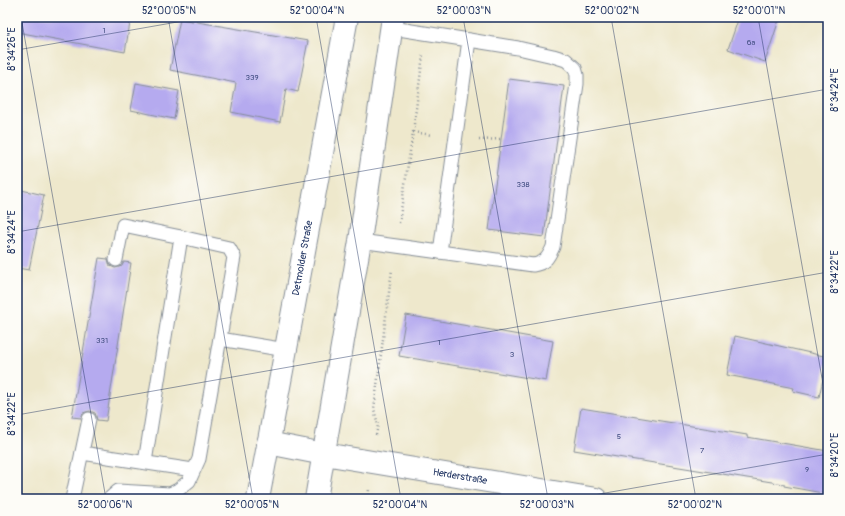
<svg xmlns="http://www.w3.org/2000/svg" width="845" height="516" font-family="Pangolin,sans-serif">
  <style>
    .building { fill: #b5aaef }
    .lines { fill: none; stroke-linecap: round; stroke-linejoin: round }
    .lane-casing { stroke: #848c95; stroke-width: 15 }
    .street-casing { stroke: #848c95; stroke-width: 24 }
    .primary-casing { stroke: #848c95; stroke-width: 24 }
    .path { stroke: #848c95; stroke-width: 2.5; stroke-dasharray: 1 3; stroke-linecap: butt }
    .lane { stroke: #fff; stroke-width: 13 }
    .street { stroke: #fff; stroke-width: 22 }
    .primary { stroke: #fff; stroke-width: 22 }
    .ticks { fill: none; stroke: #1b2f5e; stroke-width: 1; stroke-opacity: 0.45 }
    .labels { text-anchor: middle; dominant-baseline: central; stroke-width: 4; stroke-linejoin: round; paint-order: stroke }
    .number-label { font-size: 8px; fill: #424e82 }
    .street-label { font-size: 10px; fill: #1b2f5e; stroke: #fdfcf7 }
    .neatline { fill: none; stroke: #1b2f5e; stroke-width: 1.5 }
    .ticks-label { font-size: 10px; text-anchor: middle; fill: #1b2f5e }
  </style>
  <rect width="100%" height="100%" fill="#fdfcf7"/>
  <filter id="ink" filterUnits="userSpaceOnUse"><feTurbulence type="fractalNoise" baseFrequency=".025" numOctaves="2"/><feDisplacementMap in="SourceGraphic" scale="8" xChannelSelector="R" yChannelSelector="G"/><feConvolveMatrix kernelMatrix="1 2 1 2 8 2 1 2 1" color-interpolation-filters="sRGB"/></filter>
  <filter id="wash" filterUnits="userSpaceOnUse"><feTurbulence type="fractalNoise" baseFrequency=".012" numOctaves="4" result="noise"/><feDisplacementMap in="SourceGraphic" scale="16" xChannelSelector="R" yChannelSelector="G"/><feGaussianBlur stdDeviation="0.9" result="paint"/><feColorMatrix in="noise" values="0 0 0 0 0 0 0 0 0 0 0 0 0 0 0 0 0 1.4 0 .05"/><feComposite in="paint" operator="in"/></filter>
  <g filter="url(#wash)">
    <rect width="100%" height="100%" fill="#eee8cc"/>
    <g id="blocks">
      <g class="building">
        <polygon points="17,17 131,17 125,52 17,32"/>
        <polygon points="739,17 780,17 765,62 728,49"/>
        <polygon points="180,19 308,41 298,92 286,89 280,122 231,112 236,83 170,70"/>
        <polygon points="509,79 564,86 544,237 489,230"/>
        <polygon points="136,83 179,91 174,119 131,110"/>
        <polygon points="17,189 44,195 29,270 17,268"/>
        <polygon points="99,258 108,259 109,263 110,266 115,268 119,267 122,266 124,262 131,263 106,421 97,420 96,416 95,413 90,411 86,412 83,413 81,418 72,417"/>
        <polygon points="406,315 553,341 546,381 399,356"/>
        <polygon points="735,336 828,357 819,397 793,391 794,388 727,375"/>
        <polygon points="581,408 747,435 747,437 828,451 828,494 784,486 784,484 574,450"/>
      </g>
    </g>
  </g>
  <g filter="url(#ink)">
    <use href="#blocks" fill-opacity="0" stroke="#848c95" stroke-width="1"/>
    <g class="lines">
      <g class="lane-casing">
        <g id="lane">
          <polyline points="360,241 440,252 469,40 392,28"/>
          <path d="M440 252 533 265C545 263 548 258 553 247L577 84V75L575 68 566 60 553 56 518 48 469 40"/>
          <polyline points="220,339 286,350"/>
          <polyline points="82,453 193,470"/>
          <polyline points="145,462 181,237"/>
          <polyline points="72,499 89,419"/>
          <polyline points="109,499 118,491 170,494 178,490 189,481 199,459 234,257 229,248 181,237 123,225 116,260"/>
        </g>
      </g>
      <g class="street-casing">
        <g id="street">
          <path id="s1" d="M324 454 596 499"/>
        </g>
      </g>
      <g class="primary-casing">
        <g id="primary">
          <polyline points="268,443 324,454"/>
          <path id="s2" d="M258 499 281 376 347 17"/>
          <polyline points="316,499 360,241 393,17"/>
        </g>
      </g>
      <g class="path">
        <polyline points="413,132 432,135"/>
        <polyline points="479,140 501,139"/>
        <polyline points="399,223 413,132 423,55"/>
        <polyline points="17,394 22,395"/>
        <polyline points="376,435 378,425 374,409 392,269"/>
        <polyline points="368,499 369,489"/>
      </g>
      <use href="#lane" class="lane"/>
      <use href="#street" class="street"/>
      <use href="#primary" class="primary"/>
    </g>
  </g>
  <path class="ticks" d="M21 17 106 499M168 17 253 499M316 17 401 499M463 17 548 499M611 17 696 499M758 17 828 412M17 50 206 17M17 232 828 89M17 415 828 272M571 499 828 454"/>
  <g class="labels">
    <g class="number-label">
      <text x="104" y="30">1</text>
      <text x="751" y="42">6a</text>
      <text x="252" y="77">339</text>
      <text x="523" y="184">338</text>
      <text x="102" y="340">331</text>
      <text x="439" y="342">1</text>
      <text x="512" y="354">3</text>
      <text x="619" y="436">5</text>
      <text x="702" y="450">7</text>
      <text x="807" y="469">9</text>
    </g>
    <g class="street-label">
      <text stroke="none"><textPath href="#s2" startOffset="245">Detmolder Straße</textPath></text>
      <text stroke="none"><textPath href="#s1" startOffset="138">Herderstraße</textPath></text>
    </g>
  </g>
  <rect width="845" height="516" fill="none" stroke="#fdfcf7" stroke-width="44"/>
  <rect x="22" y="22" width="801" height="472" class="neatline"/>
  <g class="ticks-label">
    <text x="169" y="14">52°00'05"N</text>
    <text x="317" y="14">52°00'04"N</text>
    <text x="464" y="14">52°00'03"N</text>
    <text x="612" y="14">52°00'02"N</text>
    <text x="759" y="14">52°00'01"N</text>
    <text transform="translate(11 49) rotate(-90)" y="4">8°34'26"E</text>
    <text transform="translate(834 90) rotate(-90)" y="4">8°34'24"E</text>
    <text transform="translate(11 232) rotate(-90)" y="4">8°34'24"E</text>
    <text transform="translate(834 272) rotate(-90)" y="4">8°34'22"E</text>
    <text transform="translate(11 414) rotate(-90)" y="4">8°34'22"E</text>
    <text transform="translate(834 455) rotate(-90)" y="4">8°34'20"E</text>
    <text x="105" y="508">52°00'06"N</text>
    <text x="252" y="508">52°00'05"N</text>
    <text x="400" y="508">52°00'04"N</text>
    <text x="547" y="508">52°00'03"N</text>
    <text x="695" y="508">52°00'02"N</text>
  </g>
</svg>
